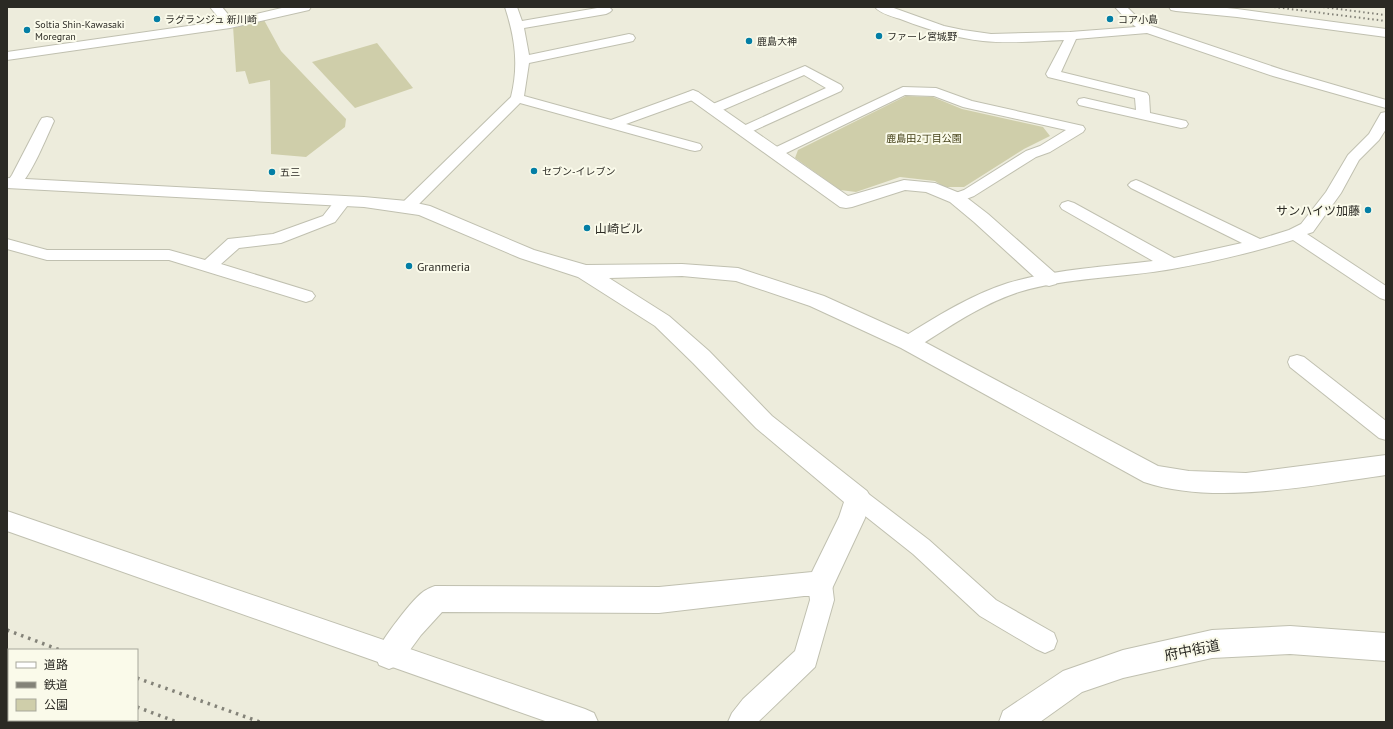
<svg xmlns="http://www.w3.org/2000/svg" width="1393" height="729" font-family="'PT Sans','Noto Sans JP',sans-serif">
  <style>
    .green { fill: #cfceaa }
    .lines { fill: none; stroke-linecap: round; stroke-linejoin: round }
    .lane-casing { stroke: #c0c0b0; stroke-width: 2 }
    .street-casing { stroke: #c0c0b0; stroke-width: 2 }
    .secondary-casing { stroke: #c0c0b0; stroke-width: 2 }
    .highway-casing { stroke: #c0c0b0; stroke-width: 2 }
    .lane { fill: #fff; fill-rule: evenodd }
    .street { fill: #fff; fill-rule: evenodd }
    .secondary { fill: #fff; fill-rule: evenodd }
    .highway { fill: #fff; fill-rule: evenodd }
    .rail-far1 { stroke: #838278; stroke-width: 2; stroke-dasharray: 1.5 3; stroke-linecap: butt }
    .rail { stroke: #838278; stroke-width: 3.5; stroke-dasharray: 2.5 5; stroke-linecap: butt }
    .poi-dot { fill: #037ea5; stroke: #fafaea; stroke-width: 1.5 }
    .labels { text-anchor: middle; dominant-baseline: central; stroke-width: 4; stroke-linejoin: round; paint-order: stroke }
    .far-poi-label { font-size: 10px; fill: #2b2a24; stroke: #fafaea; text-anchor: start }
    .far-park-label { font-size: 10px; fill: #413e15; stroke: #fafaea }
    .poi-label { font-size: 12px; fill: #2b2a24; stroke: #fafaea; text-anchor: start }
    .near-street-label { font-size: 14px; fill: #2b2a24; stroke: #fafaea }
  </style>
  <rect width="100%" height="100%" fill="#edecdc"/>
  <g class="green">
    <polygon points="264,20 281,51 346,119 345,127 306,157 271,154 270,80 249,84 245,71 236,72 233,26"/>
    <polygon points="377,43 413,88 355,108 312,62"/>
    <polygon points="906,96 933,97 962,109 1043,127 1050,136 1024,149 964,187 944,187 935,181 900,177 856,192 840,190 795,158 798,150"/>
  </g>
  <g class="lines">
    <g class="lane-casing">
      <g id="lane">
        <polygon points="210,7 222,7 236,24 234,27 226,27"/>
        <path d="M505 7H517L522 21 603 7 610 8 612 10 610 12 606 14 524 28 529 55 629 34 633 35 635 38 633 41 629 42 529 63 524 96 611 120 688 92H698L700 95 698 98 626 124 700 144 702 147 700 150 695 151 690 150 520 103 413 210 407 212 401 210 399 207 401 204 511 97C519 65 515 38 505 7Z"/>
        <path d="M875 7H891L944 26 963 30 991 34 1070 32 1136 27 1126 19 1115 7H1127L1137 17 1152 26 1283 70 1386 100V108L1273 76 1147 33 1076 39 1061 72 1147 93 1149 96 1150 113 1186 121 1188 124 1186 127 1181 128 1079 105 1077 102 1079 99 1084 98 1136 110 1135 98 1048 77 1046 74 1064 40C1037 41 1010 44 983 41 956 38 929 30 903 20 895 17 880 14 875 7Z"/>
        <polygon points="805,66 841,85 843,88 841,91 744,135 739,134 737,131 739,128 826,88 804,75 718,112 713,113 708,112 706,109 708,106"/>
        <polygon points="903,87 936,88 972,101 1083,126 1085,129 1083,132 1050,152 1036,157 974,196 956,203 950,201 948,198 950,195 964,190 1026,151 1040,146 1066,130 963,107 934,96 905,95 780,156 775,157 770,156 768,153 770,150"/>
        <path d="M1386 112V129L1379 140 1359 160 1341 193 1313 232 1307 234 1386 286V300L1380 298 1293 240C1254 252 1213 262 1172 269 1122 278 1069 277 1019 292 982 304 949 327 916 348L909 350 902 348 900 343 902 338C936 317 970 295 1008 283 1055 269 1105 267 1153 261L1062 209 1060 206 1062 203 1068 201 1074 203 1174 258 1242 243 1131 188 1128 185 1131 182 1136 180 1141 182 1260 239 1289 230 1301 224 1326 192 1348 155 1369 134 1381 113Z"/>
        <path d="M47 117 52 118 54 121C47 136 31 176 19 186 16 189 12 188 8 187L7 182 12 175 40 121 42 118Z"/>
        <polygon points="343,196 349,198 351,201 335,222 281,243 239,248 221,264 312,292 315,296 312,300 306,302 169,260 47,260 7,249 7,239 47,250 169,250 205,260 228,239 273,234 323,216 337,198"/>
        <polygon points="1297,355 1304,357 1386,421 1386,440 1379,438 1290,367 1288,362 1290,357"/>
        <polygon points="858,489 866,492 929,540 996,600 1054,633 1057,641 1054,649 1045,653 1036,649 980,616 913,554 850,504 847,498 850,492"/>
        <polygon points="7,511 585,709 594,713 598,722 548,722 7,531"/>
        <polygon points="820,573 828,576 832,584 834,600 815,667 758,722 728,722 732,713 743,699 795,651 810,600 808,584 812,576"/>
      </g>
    </g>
    <g class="street-casing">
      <g id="street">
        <polygon points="286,7 311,7 309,10 230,28 7,60 7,52 230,20"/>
        <polygon points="693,90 698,92 848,196 904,180 935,183 962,194 988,214 1056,274 1059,279 1056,284 1049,286 1042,284 974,222 950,202 926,192 905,190 852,207 846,208 840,207 688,98 685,95 688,92"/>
        <path d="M7 178 364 197 407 201 430 206 534 250 586 265 682 264 738 268 824 296 917 338 1158 466 1189 471 1246 473 1386 455V475C1313 485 1215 506 1144 482L901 348 810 306 736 281 682 276 609 278 669 316 709 351 772 416 867 491 871 498 865 518 830 593 820 596H804L659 613 442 612 421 635 399 665 389 669 379 665 375 655C380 642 414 596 426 590 429 588 432 587 435 586L659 587 812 572 839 517 844 502 756 428 693 363 655 326 578 277 520 258 419 215 364 207 7 188Z"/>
      </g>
    </g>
    <g class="secondary-casing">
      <polygon id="secondary" points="1169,7 1217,7 1237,9 1386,29 1386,37 1237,17 1176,11 1171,10"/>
    </g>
    <g class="highway-casing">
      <polygon id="highway" points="1290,626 1386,633 1386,661 1290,654 1212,658 1123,678 1082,692 1040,722 999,722 1003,711 1063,671 1123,650 1212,630"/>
    </g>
    <use href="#lane" class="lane"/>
    <use href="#street" class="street"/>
    <use href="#secondary" class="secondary"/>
    <use href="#highway" class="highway"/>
    <g class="rail-far1">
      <polyline points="1274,7 1386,21"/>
      <polyline points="1323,7 1385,15"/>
    </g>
    <g class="rail">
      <polyline points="7,630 60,650"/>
      <polyline points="7,659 9,659"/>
      <polyline points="137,678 260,722"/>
      <polyline points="137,707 177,722"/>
    </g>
  </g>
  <g class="poi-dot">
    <circle cx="157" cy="19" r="4"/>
    <circle cx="1110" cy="19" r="4"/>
    <circle cx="27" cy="30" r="4"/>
    <circle cx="879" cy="36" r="4"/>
    <circle cx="749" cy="41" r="4"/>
    <circle cx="534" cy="171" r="4"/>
    <circle cx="272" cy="172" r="4"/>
    <circle cx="1368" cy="210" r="4"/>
    <circle cx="587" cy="228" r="4"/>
    <circle cx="409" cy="266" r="4"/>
  </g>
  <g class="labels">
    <g class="far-poi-label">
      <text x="165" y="19">ラグランジュ 新川崎</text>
      <text x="1118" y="19">コア小島</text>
      <text x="35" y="24">Soltia Shin-Kawasaki<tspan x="35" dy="12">Moregran</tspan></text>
      <text x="887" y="36">ファーレ宮城野</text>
      <text x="757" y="41">鹿島大神</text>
      <text x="542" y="171">セブン-イレブン</text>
      <text x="280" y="172">五三</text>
    </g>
    <g class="far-park-label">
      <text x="924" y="138">鹿島田2丁目公園</text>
    </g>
    <g class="poi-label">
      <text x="1360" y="210" text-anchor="end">サンハイツ加藤</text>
      <text x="595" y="228">山崎ビル</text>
      <text x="417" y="266">Granmeria</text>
    </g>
    <g class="near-street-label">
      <text transform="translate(1192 650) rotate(-11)">府中街道</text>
    </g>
  </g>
  <rect width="1393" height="729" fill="none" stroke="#2b2a24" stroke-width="16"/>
  <rect x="8" y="649" width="130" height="72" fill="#fafaea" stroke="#a7a79b"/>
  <rect x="16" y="662" width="20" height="6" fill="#ffffff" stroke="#a7a79b"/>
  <text x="44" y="669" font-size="12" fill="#2b2a24">道路</text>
  <rect x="16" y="682" width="20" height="6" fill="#838278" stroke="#a7a79b"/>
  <text x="44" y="689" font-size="12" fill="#2b2a24">鉄道</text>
  <rect x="16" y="699" width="20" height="12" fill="#cfceaa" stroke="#a7a79b"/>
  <text x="44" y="709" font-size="12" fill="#2b2a24">公園</text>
</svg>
